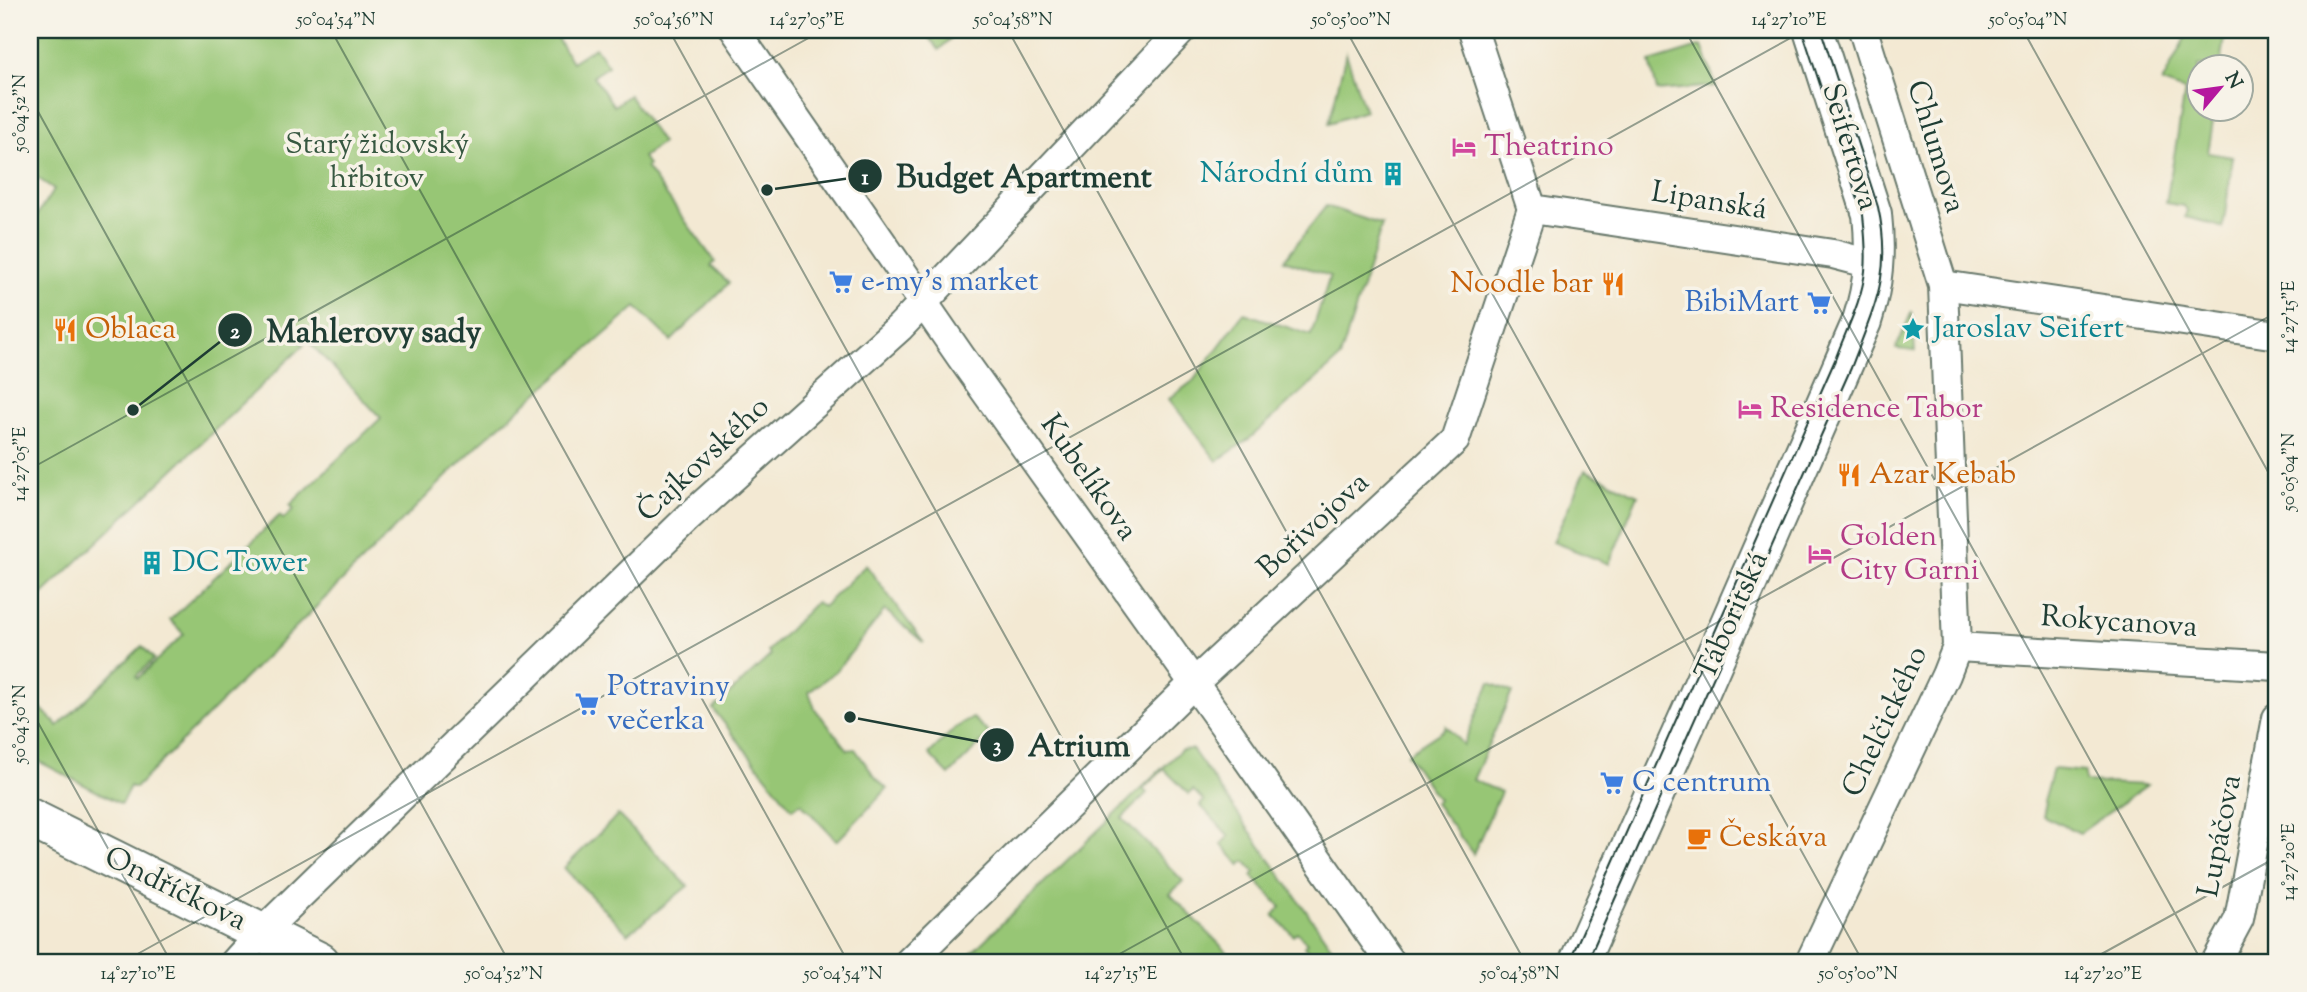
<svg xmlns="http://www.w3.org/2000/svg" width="2307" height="992" font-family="'Sorts Mill Goudy',serif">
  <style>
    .green { fill: #97c675; stroke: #5b8254; stroke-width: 2 }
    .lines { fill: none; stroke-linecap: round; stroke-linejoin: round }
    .street-casing { stroke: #69796c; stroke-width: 32 }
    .secondary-casing { stroke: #69796c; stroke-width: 42 }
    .street { stroke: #fff; stroke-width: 28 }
    .secondary { stroke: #fff; stroke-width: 38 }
    .tram { stroke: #1f3d34; stroke-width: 2 }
    .ticks { fill: none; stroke: #1f3d34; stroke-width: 2; stroke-opacity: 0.45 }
    .labels { text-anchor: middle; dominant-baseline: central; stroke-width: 7; stroke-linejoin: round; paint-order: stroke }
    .park-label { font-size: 30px; fill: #375841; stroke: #f7f3e8 }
    .hotel-label { font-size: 30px; fill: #b23c85; stroke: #f7f3e8; text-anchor: start }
    .street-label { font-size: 30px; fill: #1f3d34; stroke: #f7f3e8 }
    .culture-label { font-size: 30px; fill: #0d838f; stroke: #f7f3e8; text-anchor: start }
    .shop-label { font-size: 30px; fill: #366cbe; stroke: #f7f3e8; text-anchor: start }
    .food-label { font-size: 30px; fill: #c56008; stroke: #f7f3e8; text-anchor: start }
    .leader { fill: none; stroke: #1f3d34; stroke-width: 2.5 }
    .callout-dot { fill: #1f3d34; stroke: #f7f3e8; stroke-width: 2.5 }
    .mark-label { font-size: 21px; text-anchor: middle; font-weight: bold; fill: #fff }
    .callout-label { font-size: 32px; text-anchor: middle; font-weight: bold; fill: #1f3d34; stroke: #f7f3e8; stroke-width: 7; stroke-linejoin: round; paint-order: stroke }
    .neatline { fill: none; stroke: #1f3d34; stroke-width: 2.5 }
    .ticks-label { font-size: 18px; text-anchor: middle; fill: #1f3d34 }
  </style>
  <rect width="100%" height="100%" fill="#f7f3e8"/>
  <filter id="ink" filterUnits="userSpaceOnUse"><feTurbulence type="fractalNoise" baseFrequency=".0143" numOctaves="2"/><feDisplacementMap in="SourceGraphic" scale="14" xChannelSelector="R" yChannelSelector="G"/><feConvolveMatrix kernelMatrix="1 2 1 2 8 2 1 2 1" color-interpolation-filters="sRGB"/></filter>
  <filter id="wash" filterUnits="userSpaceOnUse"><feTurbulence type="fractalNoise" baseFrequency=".00686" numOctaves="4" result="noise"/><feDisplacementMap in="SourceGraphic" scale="28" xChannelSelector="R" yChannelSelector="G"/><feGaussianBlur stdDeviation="1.57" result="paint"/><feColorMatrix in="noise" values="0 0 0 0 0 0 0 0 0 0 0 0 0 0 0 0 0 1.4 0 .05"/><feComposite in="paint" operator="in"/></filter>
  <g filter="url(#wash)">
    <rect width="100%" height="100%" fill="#f3e9d3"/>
    <g class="green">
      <polygon points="30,30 552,30 572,62 595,47 608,66 593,76 614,106 629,95 662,143 643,157 648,165 646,167 715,262 711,266 729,283 671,341 636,307 479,444 135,788 130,786 121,804 30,757 30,697 58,726 142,646 154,659 136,676 138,678 184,634 170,620 280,515 283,519 294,509 290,505 381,418 293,325 289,330 304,345 30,606 30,226 54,189 30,173"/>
      <polygon points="924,30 959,30 939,50"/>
      <path d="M2189 30H2226L2221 66H2198V108L2215 109 2208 153 2233 157 2223 228C2210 223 2199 220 2185 217L2187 210 2184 206 2166 203 2185 91 2162 83Z"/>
      <polygon points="1702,46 1716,86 1657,91 1650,62"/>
      <polygon points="1346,53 1365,111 1329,123"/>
      <polygon points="1326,206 1382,225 1340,358 1249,439 1217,461 1169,399 1193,381 1244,313 1311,335 1330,276 1284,260"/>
      <polygon points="1912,311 1915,351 1896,349"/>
      <polygon points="1585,470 1638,495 1609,564 1553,542"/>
      <polygon points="866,565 924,643 885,610 837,670 809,692 815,709 848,750 855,749 876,778 887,789 837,841 801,803 792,809 713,709 771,655 768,651 816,602 823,607"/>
      <polygon points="1490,683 1512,692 1473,780 1501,792 1473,854 1435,803 1438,800 1407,754 1445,729 1446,726 1463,745"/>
      <polygon points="973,718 990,734 949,775 929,754 955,728"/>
      <polygon points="1192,749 1342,962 1319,962 1304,947 1307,943 1297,932 1293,935 1273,915 1281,907 1252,876 1255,872 1245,861 1240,865 1221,844 1229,836 1200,805 1204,801 1193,790 1189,794 1164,769 1143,789 1147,793 1122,818 1183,881 1170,894 1231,956 1225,962 962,962 1181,750"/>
      <polygon points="2053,769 2085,772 2085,782 2147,785 2080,833 2043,816 2046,802 2044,801"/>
      <polygon points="618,815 688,886 628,934 564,868"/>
    </g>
  </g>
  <g filter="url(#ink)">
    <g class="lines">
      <g class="street-casing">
        <g id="street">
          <polyline points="735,30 961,357 1223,724 1390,962"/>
          <polyline points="1532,209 1833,254 1875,265"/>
          <polyline points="1943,285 2277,335"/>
          <polyline points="1957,647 2277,666"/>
          <polyline points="235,962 262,932 689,517 900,327 1182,30"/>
          <polyline points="909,962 1194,683 1455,440 1532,209 1473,30"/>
          <polyline points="1810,962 1946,675 1957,647 1943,285 1863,30"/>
          <polyline points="2216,962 2239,919 2277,718"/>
        </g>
      </g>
      <g class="secondary-casing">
        <g id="secondary">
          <polyline points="30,818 320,962"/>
          <path d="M1579 962 1696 701 1862 321C1874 284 1876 252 1872 214L1813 30"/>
        </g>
      </g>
      <use href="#street" class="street"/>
      <use href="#secondary" class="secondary"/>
      <g class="tram">
        <path d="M1569 962 1835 360C1845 332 1862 301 1865 271 1867 252 1865 234 1863 215L1802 30"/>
        <path d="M1587 962 1851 368C1874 307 1893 274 1878 207L1821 30"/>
      </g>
    </g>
  </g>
  <path class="ticks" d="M331 30 848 962M669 30 1186 962M1008 30 1525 962M1346 30 1863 962M1685 30 2202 962M2023 30 2277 488M30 97 509 962M30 469 823 30M30 708 171 962M123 962 1805 30M1105 962 2277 312M2087 962 2277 857"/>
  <defs>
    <g id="hotel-bare" transform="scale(1.89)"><path d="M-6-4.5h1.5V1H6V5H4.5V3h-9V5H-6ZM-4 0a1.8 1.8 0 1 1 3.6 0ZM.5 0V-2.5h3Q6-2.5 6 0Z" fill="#d1479c" stroke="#f7f3e8" stroke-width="2.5" paint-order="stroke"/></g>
    <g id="building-bare" transform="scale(1.89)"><path d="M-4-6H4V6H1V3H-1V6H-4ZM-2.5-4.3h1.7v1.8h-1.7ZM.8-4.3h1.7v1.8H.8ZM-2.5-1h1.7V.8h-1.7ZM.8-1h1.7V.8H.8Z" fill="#0f9aa8" stroke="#f7f3e8" stroke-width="2.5" paint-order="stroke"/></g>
    <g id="supermarket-bare" transform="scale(1.89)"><path d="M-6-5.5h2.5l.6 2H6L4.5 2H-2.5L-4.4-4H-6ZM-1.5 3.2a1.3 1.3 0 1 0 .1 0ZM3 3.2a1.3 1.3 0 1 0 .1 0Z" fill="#3f7fe0" stroke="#f7f3e8" stroke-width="2.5" paint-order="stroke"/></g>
    <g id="restaurant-bare" transform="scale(1.89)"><path d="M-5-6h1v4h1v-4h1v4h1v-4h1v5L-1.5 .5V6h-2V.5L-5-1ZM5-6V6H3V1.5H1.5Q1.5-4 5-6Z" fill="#e8710a" stroke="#f7f3e8" stroke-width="2.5" paint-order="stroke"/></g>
    <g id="sight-bare" transform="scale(1.89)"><path d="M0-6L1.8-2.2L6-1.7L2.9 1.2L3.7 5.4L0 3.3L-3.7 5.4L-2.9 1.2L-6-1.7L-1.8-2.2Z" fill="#0f9aa8" stroke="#f7f3e8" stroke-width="2.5" paint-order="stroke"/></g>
    <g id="cafe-bare" transform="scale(1.89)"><path d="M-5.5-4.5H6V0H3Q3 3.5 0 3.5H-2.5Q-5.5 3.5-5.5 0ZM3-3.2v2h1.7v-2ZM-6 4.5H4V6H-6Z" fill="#e8710a" stroke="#f7f3e8" stroke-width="2.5" paint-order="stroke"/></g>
  </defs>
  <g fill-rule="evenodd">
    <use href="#hotel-bare" x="1464" y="147"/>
    <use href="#building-bare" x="1393" y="174"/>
    <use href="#supermarket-bare" x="841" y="282"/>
    <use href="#restaurant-bare" x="1613" y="284"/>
    <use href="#supermarket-bare" x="1819" y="303"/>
    <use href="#sight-bare" x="1913" y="329"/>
    <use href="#restaurant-bare" x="65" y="330"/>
    <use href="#hotel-bare" x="1750" y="409"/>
    <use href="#restaurant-bare" x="1849" y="475"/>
    <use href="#hotel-bare" x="1820" y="554"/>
    <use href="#building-bare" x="152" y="563"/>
    <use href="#supermarket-bare" x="587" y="704"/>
    <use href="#supermarket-bare" x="1612" y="783"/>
    <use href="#cafe-bare" x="1699" y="838"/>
  </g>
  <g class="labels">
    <g class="park-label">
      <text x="377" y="145">Starý židovský<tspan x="377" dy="34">hřbitov</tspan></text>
    </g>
    <g class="hotel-label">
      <text x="1484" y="147">Theatrino</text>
      <text x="1770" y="409">Residence Tabor</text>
      <text x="1840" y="537">Golden<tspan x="1840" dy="34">City Garni</tspan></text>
    </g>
    <g class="street-label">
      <text transform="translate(1849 147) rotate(73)">Seifertova</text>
      <text transform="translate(1935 147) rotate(73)">Chlumova</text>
      <text transform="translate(1709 202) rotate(9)">Lipanská</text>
      <text transform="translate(704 460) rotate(-43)">Čajkovského</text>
      <text transform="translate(1088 478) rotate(55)">Kubelíkova</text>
      <text transform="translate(1314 526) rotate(-43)">Bořivojova</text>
      <text transform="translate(1733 616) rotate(-66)">Táboritská</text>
      <text transform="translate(2119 623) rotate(4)">Rokycanova</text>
      <text transform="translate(1886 722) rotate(-65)">Chelčického</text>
      <text transform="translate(2221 836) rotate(-79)">Lupáčova</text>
      <text transform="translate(175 890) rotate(26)">Ondříčkova</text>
    </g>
    <g class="culture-label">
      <text x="1373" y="174" text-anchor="end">Národní dům</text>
      <text x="1933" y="329">Jaroslav Seifert</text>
      <text x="172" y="563">DC Tower</text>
    </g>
    <g class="shop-label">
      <text x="861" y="282">e-my's market</text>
      <text x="1799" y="303" text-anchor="end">BibiMart</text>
      <text x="607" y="687">Potraviny<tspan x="607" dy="34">večerka</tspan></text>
      <text x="1632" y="783">C centrum</text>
    </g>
    <g class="food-label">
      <text x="1593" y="284" text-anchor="end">Noodle bar</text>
      <text x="85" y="330">Oblaca</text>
      <text x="1869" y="475">Azar Kebab</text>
      <text x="1719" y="838">Českáva</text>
    </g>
  </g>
  <path class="leader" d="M767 190L865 176M133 410L235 330M850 717L997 745"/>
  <g class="callout-dot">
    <circle cx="767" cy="190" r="7"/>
    <circle cx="133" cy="410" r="7"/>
    <circle cx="850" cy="717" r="7"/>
    <circle cx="865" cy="176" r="18"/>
    <circle cx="235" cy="330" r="18"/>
    <circle cx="997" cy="745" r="18"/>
  </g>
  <g class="mark-label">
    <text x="865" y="184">1</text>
    <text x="235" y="338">2</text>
    <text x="997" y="752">3</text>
  </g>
  <g class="callout-label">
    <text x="1024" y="187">Budget Apartment</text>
    <text x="374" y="342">Mahlerovy sady</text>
    <text x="1079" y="756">Atrium</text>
  </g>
  <rect width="2307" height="992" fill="none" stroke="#f7f3e8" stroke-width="77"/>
  <g transform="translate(2220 88) rotate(61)"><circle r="33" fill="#f7f3e8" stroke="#a1aaa0" stroke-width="2"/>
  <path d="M0-5L12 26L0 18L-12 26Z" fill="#b5179e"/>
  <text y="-10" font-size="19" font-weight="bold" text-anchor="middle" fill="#1f3d34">N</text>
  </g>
  <rect x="38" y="38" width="2230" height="916" class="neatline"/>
  <g class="ticks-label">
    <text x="336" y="25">50°04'54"N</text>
    <text x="674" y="25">50°04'56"N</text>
    <text x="807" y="25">14°27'05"E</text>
    <text x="1013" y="25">50°04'58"N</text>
    <text x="1351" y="25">50°05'00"N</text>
    <text x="1789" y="25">14°27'10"E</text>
    <text x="2028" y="25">50°05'04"N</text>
    <text transform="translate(19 113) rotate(-90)" y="6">50°04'52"N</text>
    <text transform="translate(2288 317) rotate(-90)" y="6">14°27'15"E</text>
    <text transform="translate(19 464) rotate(-90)" y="6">14°27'05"E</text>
    <text transform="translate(2288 472) rotate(-90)" y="6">50°05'04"N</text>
    <text transform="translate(19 724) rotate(-90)" y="6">50°04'50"N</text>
    <text transform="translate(2288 862) rotate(-90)" y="6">14°27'20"E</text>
    <text x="138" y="979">14°27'10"E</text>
    <text x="504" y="979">50°04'52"N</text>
    <text x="843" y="979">50°04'54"N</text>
    <text x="1121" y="979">14°27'15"E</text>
    <text x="1520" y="979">50°04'58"N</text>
    <text x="1858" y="979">50°05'00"N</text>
    <text x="2103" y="979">14°27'20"E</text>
  </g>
</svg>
